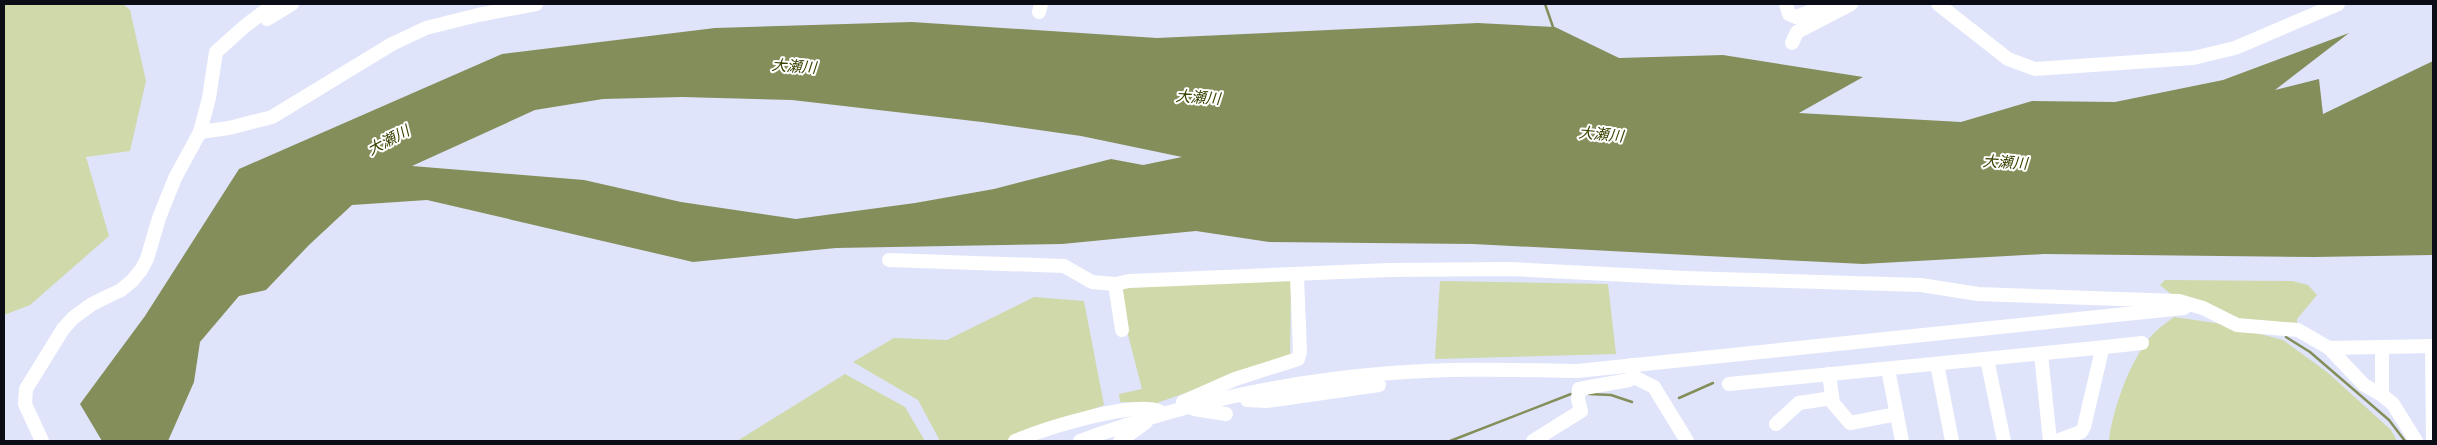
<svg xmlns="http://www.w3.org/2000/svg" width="2437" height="445" font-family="Manrope,'Noto Sans JP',sans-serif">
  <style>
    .green { fill: #cfd9aa }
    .water { fill: #848e5a; fill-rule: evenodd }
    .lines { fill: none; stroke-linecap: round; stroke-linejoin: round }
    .stream { stroke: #848e5a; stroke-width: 2.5 }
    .minor { stroke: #fff; stroke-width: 14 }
    .labels { text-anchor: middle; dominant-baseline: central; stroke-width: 4; stroke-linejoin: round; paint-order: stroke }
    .water-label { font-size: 15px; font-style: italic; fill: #3a4200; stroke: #fff }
  </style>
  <rect width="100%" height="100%" fill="#dfe4fa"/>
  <g class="green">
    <polygon points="4,4 123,4 130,10 146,81 130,151 86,157 109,236 30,305 4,315"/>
    <polygon points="1291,280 1290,356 1157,403 1120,402 1119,394 1142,389 1126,327 1122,285"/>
    <polygon points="2165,280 2292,281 2308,285 2317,295 2297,319 2297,323 2246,323 2172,295 2160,285"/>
    <polygon points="1440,281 1608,284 1616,354 1435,359"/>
    <polygon points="1034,297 1084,301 1104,405 1005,441 940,441 918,400 853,362 894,338 947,340"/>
    <path d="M2174 317 2222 324 2283 340 2327 372 2391 430 2397 441H2109C2112 410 2132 354 2155 332 2161 326 2168 322 2174 317Z"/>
    <polygon points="845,374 905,407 925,441 737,441"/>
  </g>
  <path class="water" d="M912 22 1157 38 1478 23 1555 27 1619 58 1723 55 1863 77 1799 113 1961 122 2032 101 2115 102 2223 80 2349 33 2275 90 2319 79 2323 114 2433 61V255L2314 257 2044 254 1863 264 1473 244 1269 242 1196 231 1062 244 836 248 693 262 427 200 352 205 309 245 266 290 239 296 200 342 194 382 168 441H102L80 404 145 316 239 169 502 54 715 28ZM682 97 792 100 982 122 1081 136 1182 157 1143 165 1111 159 994 189 915 203 796 219 681 202 584 180 412 166 535 110 603 99Z"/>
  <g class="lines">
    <g class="stream">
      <polyline points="1545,4 1553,27"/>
      <polyline points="2286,337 2310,352 2389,420 2405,441"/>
      <polyline points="1589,394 1611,395 1632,402"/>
      <polyline points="1679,398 1713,383"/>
      <polyline points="1450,441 1571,394"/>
    </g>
    <g class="minor">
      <polyline points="1786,4 1789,14 1796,17 1830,4"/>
      <polyline points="1938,4 2008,59 2035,69 2193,58 2235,48 2338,4"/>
      <polyline points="1039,12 1041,4"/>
      <polyline points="267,19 292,4"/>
      <polyline points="1792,43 1797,32 1851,4"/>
      <polyline points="200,132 229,128 272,117 392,44 426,28 478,15 536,4"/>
      <polyline points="889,260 1064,266 1092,282 1115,284 1129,281 1389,270 1510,269 1685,278 1921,285 1978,294 2179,301 2203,308 2237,325 2298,330 2329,348 2364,385 2382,395 2393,404 2416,441"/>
      <polyline points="1115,284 1122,330"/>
      <polyline points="2432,346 2433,441"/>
      <polyline points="2382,347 2382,395"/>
      <polyline points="2096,348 2142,343"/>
      <polyline points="2329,348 2433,346"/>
      <polyline points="2041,354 2050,441"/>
      <polyline points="1987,359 2004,441"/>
      <polyline points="1937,364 1952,441"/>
      <polyline points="1888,369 1902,441"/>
      <polyline points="1829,374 1833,403 1850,423 1897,414"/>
      <polyline points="1634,377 1654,387 1687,441"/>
      <polyline points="1729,384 2096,348 2101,354 2084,427 2081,432 2056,441"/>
      <polyline points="1247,400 1267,401 1379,385"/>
      <polyline points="1183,402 1235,379 1298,359 1300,352 1297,276"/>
      <polyline points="1194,409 1226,414"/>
      <polyline points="1776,424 1799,403 1832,398"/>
      <polyline points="42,441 25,404 26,389 63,329 73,318 92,304 121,290 132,281 141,270 147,259 159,218 175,178 200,132 209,98 216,52 245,26 274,4"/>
      <path d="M1015 441C1043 429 1131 401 1159 411"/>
      <path d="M1080 441C1179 405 1285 381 1391 373 1452 368 1515 370 1577 371L2184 308"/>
      <polyline points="1120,441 1146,422"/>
      <polyline points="1533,441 1581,411 1578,399 1579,389 1629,380 1634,377 1632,365"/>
    </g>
  </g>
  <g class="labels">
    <g class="water-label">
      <text transform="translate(794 66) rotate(4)">大瀬川</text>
      <text transform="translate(1198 97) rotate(4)">大瀬川</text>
      <text transform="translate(1601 134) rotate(5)">大瀬川</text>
      <text transform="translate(388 140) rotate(-28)">大瀬川</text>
      <text transform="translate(2005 162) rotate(3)">大瀬川</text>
    </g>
  </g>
  <rect width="2437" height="445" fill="none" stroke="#0b0d16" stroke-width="10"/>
</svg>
